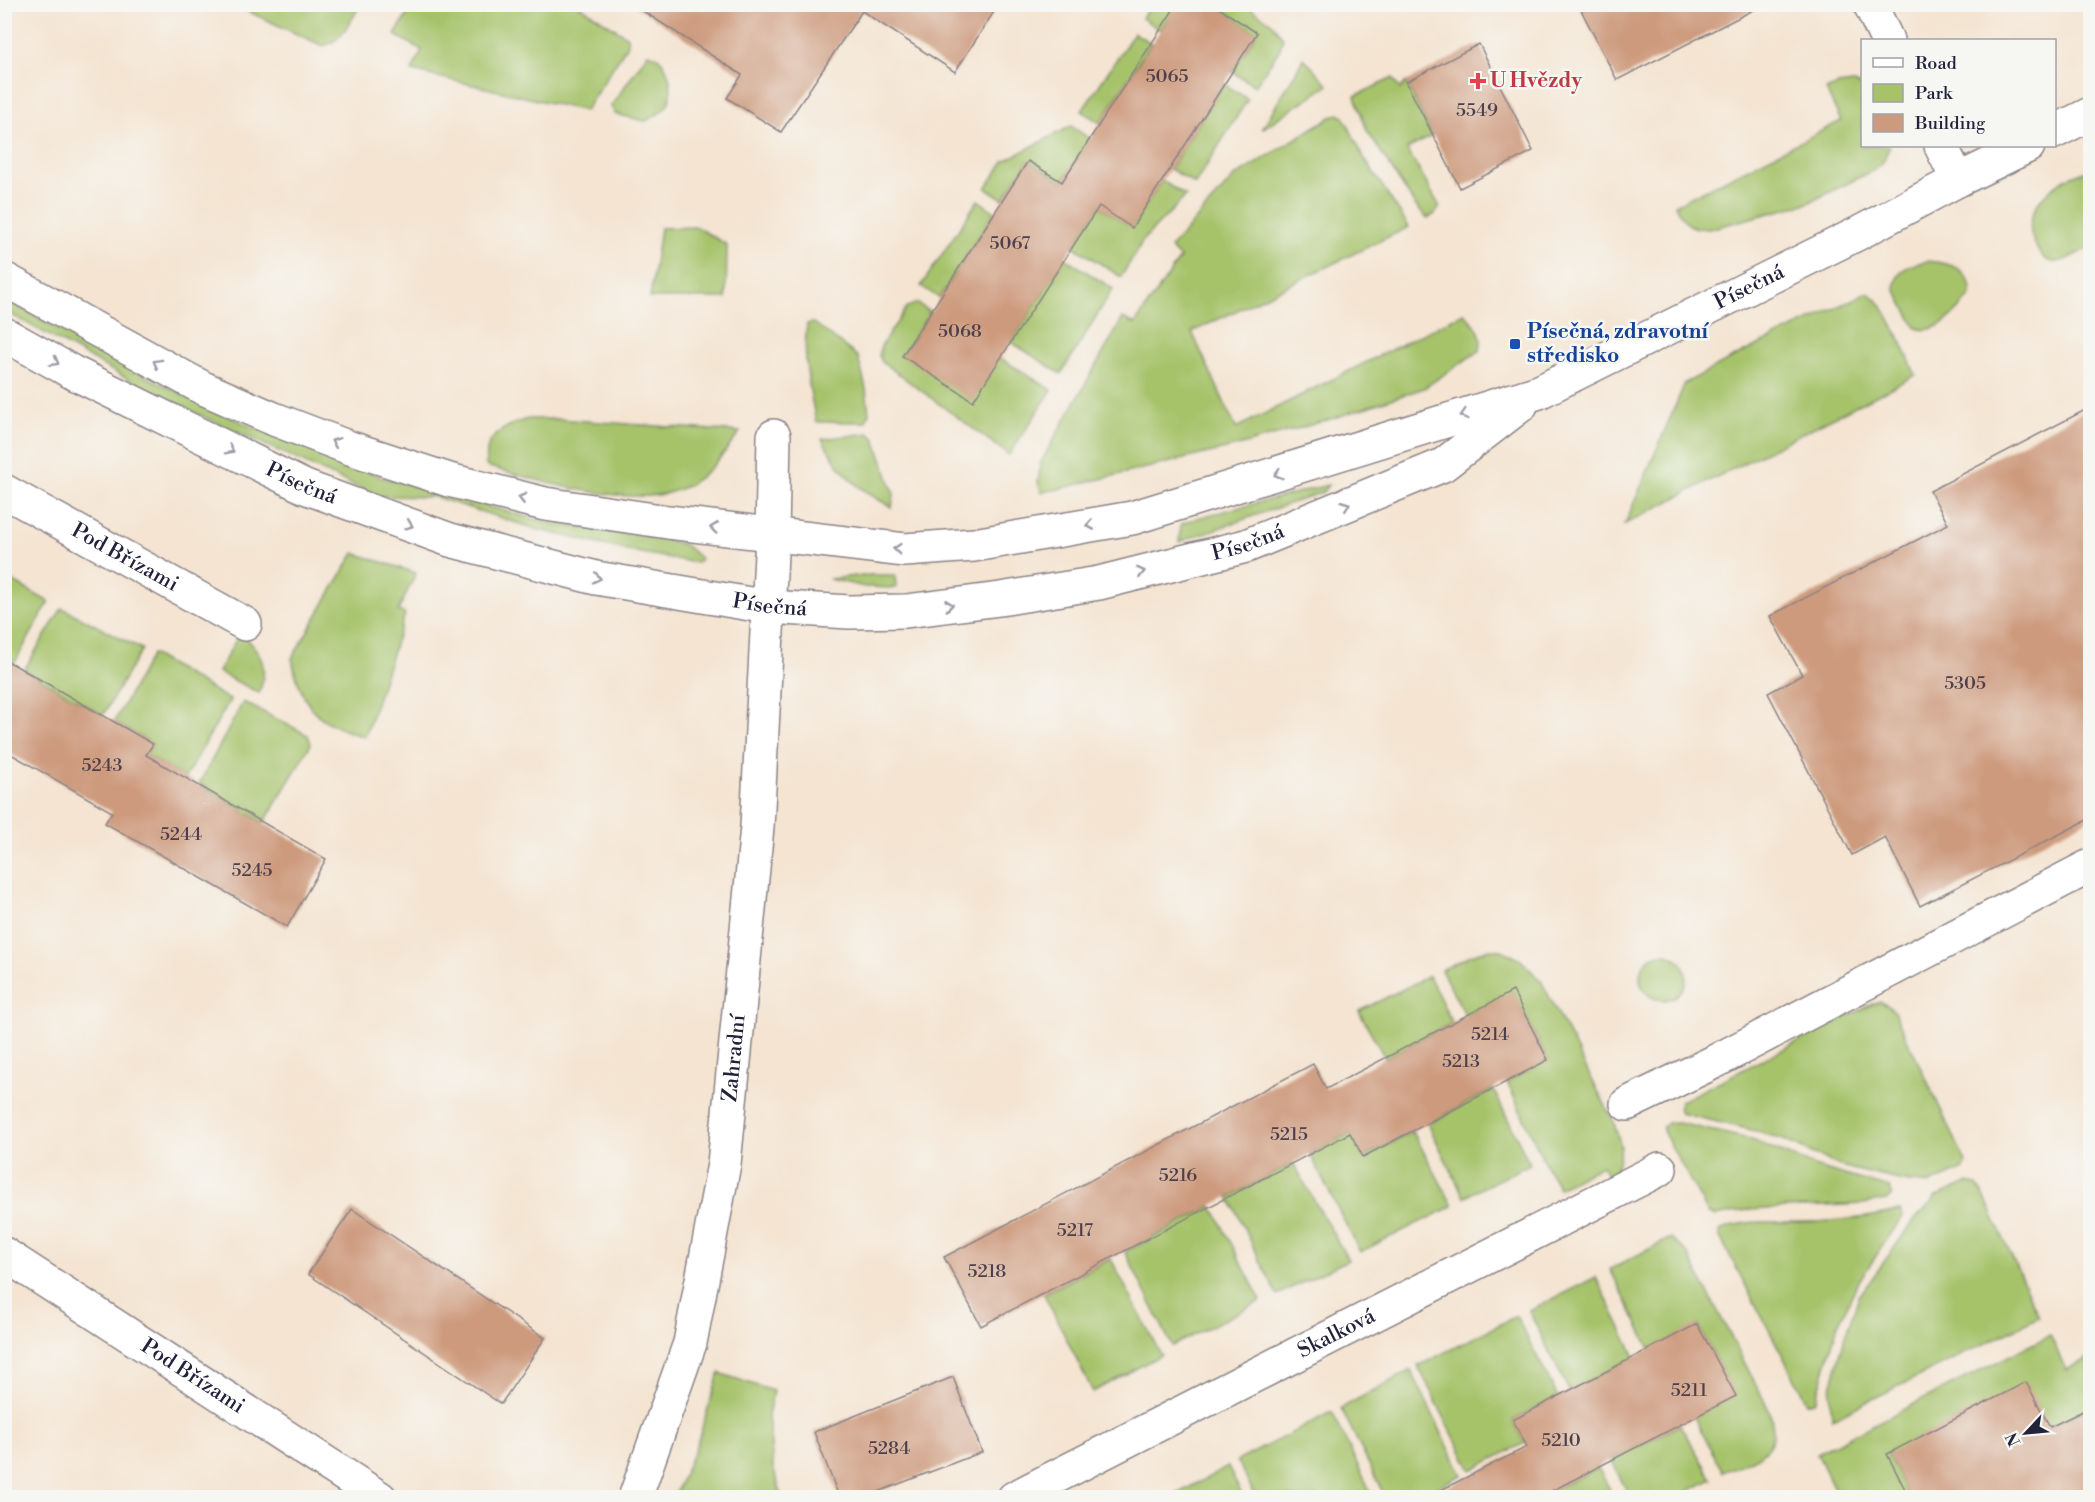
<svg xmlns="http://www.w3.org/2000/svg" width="2095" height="1502" font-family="'Libre Bodoni',serif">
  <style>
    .green { fill: #a6c36a; stroke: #647252; stroke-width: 1.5 }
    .building { fill: #cd9a7d }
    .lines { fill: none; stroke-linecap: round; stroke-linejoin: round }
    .minor-casing { stroke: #8b8386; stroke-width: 36 }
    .tertiary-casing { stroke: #8b8386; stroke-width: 36 }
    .minor { stroke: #fff; stroke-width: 33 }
    .tertiary { stroke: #fff; stroke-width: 33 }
    .oneway { stroke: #9c9ca7 }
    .health-dot { fill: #e0444e; stroke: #f6f6f2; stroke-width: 2 }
    .transit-dot { fill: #1a4fb4; stroke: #f6f6f2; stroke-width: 2 }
    .labels { text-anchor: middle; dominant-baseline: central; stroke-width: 5; stroke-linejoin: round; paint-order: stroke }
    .number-label { font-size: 18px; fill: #4d404c }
    .health-label { font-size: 21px; font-weight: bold; fill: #be3a42; stroke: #f6f6f2; text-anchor: start }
    .street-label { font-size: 21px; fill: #22223b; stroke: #f6f6f2 }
    .transit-label { font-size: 21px; font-weight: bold; fill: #164399; stroke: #f6f6f2; text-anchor: start }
  </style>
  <rect width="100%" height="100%" fill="#f6f6f2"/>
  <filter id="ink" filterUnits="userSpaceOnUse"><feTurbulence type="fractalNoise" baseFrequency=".0167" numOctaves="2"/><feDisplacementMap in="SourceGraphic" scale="12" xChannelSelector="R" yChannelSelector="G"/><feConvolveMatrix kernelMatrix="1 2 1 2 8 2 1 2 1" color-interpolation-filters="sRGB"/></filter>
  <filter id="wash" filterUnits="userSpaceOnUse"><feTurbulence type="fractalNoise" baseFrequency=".008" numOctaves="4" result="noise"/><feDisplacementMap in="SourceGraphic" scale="24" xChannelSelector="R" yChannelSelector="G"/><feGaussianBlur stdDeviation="1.35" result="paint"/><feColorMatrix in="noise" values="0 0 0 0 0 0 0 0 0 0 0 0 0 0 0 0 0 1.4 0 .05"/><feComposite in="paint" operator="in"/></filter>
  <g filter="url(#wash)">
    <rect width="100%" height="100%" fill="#f4e4d1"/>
    <g class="green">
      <polygon points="577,4 625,35 628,39 628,44 585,111 412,71 422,50 395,35 413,5"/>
      <path d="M234 5H360C351 20 342 42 323 46Z"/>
      <polygon points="1150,5 1177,5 1160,30 1142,18"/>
      <polygon points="1213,5 1245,5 1272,23 1283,38 1280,49 1255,86 1232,72 1257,33"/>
      <polygon points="1134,33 1151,43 1100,123 1082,111"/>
      <path d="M648 53C667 56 676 88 668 104 664 111 653 118 645 121L615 114 611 106Z"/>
      <polygon points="1304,58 1328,85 1262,129"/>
      <polygon points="1393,78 1400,89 1406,82 1432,136 1407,149 1440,207 1435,214 1427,218 1415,205 1367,131 1355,96"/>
      <path d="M1853 83 1862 86V146H1890L1882 164 1872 171 1808 203 1709 229C1688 229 1684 223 1675 205L1841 121 1826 90 1838 85Z"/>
      <polygon points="1224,84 1248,99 1195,184 1170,169"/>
      <path d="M1338 114 1344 117 1364 158 1409 227 1192 332 1236 428 1464 313C1475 326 1484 331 1480 350L1424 388 1331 419 1238 446 1054 490 1041 492 1038 482 1041 462 1123 318 1135 324 1180 258 1170 248 1234 177 1329 118Z"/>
      <polygon points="1071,126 1090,139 1062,182 1028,161 1003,199 986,188 1004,161"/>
      <path d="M2083 172 2088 173 2090 177V247C2080 252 2064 263 2052 262 2045 261 2042 256 2038 250 2015 215 2050 181 2083 172Z"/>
      <polygon points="1162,181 1186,196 1144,239 1121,277 1073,246 1099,206 1132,227"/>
      <polygon points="978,200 995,212 939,298 921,286"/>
      <polygon points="697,227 727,245 726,298 650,298 660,228"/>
      <polygon points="1065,258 1113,289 1061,374 1011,342"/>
      <path d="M1928 261C1950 263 1972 268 1971 295 1959 310 1938 336 1916 328L1895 289C1895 269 1911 264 1928 261Z"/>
      <path d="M1867 293C1885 297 1907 357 1916 375L1625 524 1685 383 1752 348Z"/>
      <polygon points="4,299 145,376 252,427 381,477 554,524 665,539 685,545 701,559 697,563 625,550 539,530 435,497 377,496 198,414 124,377 5,311"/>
      <polygon points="917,303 930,312 902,355 1000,358 1052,390 1009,455 882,362 879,355 881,346 907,307"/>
      <path d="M814 323 858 357 866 389 869 414 865 422H816C810 390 802 357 807 324Z"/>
      <path d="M528 419H558L740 432C722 457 700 486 668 493 621 505 534 480 486 466 487 460 486 452 488 446 494 431 514 423 528 419Z"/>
      <path d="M869 433 875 439 894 494 892 507C855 488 842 475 822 439Z"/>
      <polygon points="1328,485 1323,492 1179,542 1181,524 1197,518"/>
      <path d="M354 553 416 573 398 611 405 614 365 737C317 724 301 707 292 658Z"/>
      <polygon points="865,575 895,575 896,588 865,587 829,579"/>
      <polygon points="5,577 49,602 14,664 5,659"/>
      <polygon points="62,608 142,649 103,715 24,670"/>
      <path d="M241 631C260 654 270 663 259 693L218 672Z"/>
      <polygon points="152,654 230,700 185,778 146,755 153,744 114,722"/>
      <polygon points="243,702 308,735 311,744 264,823 199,784"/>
      <polygon points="1489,949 1502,950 1521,960 1541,981 1613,1120 1621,1147 1617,1167 1609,1180 1602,1165 1559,1188 1548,1170 1507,1082 1548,1060 1513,992 1466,1016 1441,970 1471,955"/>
      <circle cx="1663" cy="977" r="23"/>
      <polygon points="1429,976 1452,1023 1385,1058 1359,1011"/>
      <polygon points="1881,1002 1889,1006 1894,1012 1966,1162 1964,1169 1930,1184 1903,1181 1840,1166 1784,1140 1756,1131 1680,1113 1678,1109 1681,1101 1872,1004"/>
      <polygon points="1493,1089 1530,1164 1464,1197 1428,1124"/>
      <polygon points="1674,1122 1749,1139 1817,1167 1890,1188 1892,1195 1886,1200 1863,1204 1748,1210 1715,1216 1708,1213 1663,1131 1663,1127 1668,1123"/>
      <polygon points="1413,1132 1453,1206 1360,1252 1310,1154 1350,1133 1364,1157"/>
      <polygon points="1293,1163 1348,1260 1277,1295 1229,1197"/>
      <polygon points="1967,1183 1977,1185 1986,1200 2039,1317 1832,1419 1830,1391 1846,1333 1859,1296 1914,1221 1937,1196"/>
      <polygon points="1212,1206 1261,1301 1172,1346 1125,1252"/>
      <path d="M1898 1211H1901L1903 1216 1857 1284 1837 1327 1816 1401 1811 1403 1807 1402 1720 1237V1231C1743 1218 1774 1223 1799 1222 1833 1222 1865 1219 1898 1211Z"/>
      <path d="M1671 1238 1687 1252 1770 1412C1771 1419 1774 1428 1773 1436 1769 1458 1740 1464 1723 1472L1694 1417 1735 1396 1698 1325 1650 1349 1610 1269Z"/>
      <polygon points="1111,1259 1161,1355 1093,1392 1044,1294"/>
      <polygon points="1596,1277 1635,1357 1569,1391 1529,1311"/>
      <polygon points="1516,1316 1558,1397 1513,1420 1525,1443 1471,1470 1418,1366"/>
      <polygon points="2050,1335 2066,1370 2090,1357 2090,1407 2050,1427 1887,1454 1909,1497 1838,1497 1817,1453"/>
      <polygon points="1411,1370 1462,1475 1417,1497 1385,1497 1341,1408"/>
      <polygon points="719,1373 773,1391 768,1416 773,1467 782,1497 674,1497 697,1444"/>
      <polygon points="1332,1412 1373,1497 1256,1497 1237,1461"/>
      <polygon points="1680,1425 1712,1479 1676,1497 1630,1497 1611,1460"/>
      <polygon points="1228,1467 1243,1497 1171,1497"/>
      <polygon points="1598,1468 1614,1497 1553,1497 1550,1492"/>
    </g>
    <g id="blocks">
      <g class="building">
        <polygon points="632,4 999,4 955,72 862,11 781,132 727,98 742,75"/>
        <polygon points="1177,4 1213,4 1257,33 1132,228 1099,206 973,401 902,356 1028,161 1062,182"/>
        <polygon points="1578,4 1765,4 1617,80"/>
        <polygon points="1479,44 1533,151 1460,188 1406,82"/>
        <polygon points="2091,407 2091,818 1920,906 1885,837 1852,855 1768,693 1802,675 1770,616 1948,524 1930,491"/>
        <polygon points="4,659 153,744 146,755 326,859 287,927 105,823 112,812 4,750"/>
        <polygon points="1513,991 1548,1060 1363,1157 1350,1133 981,1326 944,1257 1313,1064 1326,1089"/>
        <polygon points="352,1209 545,1338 501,1404 308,1274"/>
        <polygon points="1697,1324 1736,1396 1540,1497 1427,1497 1527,1447 1513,1420"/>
        <polygon points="953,1377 982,1452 865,1497 839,1497 814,1432"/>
        <polygon points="2026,1382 2050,1427 2091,1407 2091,1497 1909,1497 1887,1454"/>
      </g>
    </g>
  </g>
  <g filter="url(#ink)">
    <use href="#blocks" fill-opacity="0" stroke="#8b8386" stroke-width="1.5"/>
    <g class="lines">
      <g class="minor-casing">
        <g id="minor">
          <polyline points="1870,4 1887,40"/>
          <polyline points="1941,146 1958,180"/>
          <path id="s1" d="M4 491 245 624"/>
          <polyline points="1627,1104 1714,1062 2090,866"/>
          <path id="s2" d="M4 1254 380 1498"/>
          <path id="s3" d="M635 1498 690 1343 724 1164 757 827 772 535 774 436"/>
          <path id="s4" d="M1014 1498 1660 1169"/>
        </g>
      </g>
      <g class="tertiary-casing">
        <g id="tertiary">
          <polyline points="2054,132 2090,114"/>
          <path id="s5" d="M4 279 203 388 274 419 350 448 449 480 545 504 668 522 905 550 974 545 1132 518 1539 392 1859 233 1958 180 2028 146"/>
          <path id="s6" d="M4 334 72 372 305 487 450 540 596 578 768 607 849 612 906 611 1000 599 1099 583 1246 546 1443 465 1521 405"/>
        </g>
      </g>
      <use href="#minor" class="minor"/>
      <use href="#tertiary" class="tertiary"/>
    </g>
    <defs><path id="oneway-chevron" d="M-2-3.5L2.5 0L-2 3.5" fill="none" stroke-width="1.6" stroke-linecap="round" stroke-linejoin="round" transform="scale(1.5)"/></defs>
    <g class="oneway">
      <use href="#oneway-chevron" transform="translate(55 362) rotate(29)"/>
      <use href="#oneway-chevron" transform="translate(157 363) rotate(-151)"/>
      <use href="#oneway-chevron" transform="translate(1464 415) rotate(163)"/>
      <use href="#oneway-chevron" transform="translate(335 442) rotate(-159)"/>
      <use href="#oneway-chevron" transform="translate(230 450) rotate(26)"/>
      <use href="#oneway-chevron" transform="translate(1278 474) rotate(163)"/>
      <use href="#oneway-chevron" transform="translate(522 498) rotate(-166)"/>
      <use href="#oneway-chevron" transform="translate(1346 505) rotate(-22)"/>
      <use href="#oneway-chevron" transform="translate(409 525) rotate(20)"/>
      <use href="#oneway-chevron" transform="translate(1090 525) rotate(170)"/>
      <use href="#oneway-chevron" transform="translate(714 528) rotate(-173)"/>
      <use href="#oneway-chevron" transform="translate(897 549) rotate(-175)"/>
      <use href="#oneway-chevron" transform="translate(1141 572) rotate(-14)"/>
      <use href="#oneway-chevron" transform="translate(597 578) rotate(12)"/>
      <use href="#oneway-chevron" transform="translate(949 605) rotate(-7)"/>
    </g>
  </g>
  <path class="health-dot" d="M1475 72h6v6h6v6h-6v6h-6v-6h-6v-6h6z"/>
  <rect class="transit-dot" x="1509" y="338" width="12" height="12" rx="3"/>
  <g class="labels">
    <g class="number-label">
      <text x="1167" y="76">5065</text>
      <text x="1477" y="110">5549</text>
      <text x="1010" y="243">5067</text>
      <text x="960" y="331">5068</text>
      <text x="1965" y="683">5305</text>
      <text x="102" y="765">5243</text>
      <text x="181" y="834">5244</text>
      <text x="252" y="870">5245</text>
      <text x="1490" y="1034">5214</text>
      <text x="1461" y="1061">5213</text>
      <text x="1289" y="1134">5215</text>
      <text x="1178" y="1175">5216</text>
      <text x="1075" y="1230">5217</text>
      <text x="987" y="1271">5218</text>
      <text x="1689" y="1390">5211</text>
      <text x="1561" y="1440">5210</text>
      <text x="889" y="1448">5284</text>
    </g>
    <g class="health-label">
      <text x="1490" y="81">U Hvězdy</text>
    </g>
    <g class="street-label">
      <text stroke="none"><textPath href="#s5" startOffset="1842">Písečná</textPath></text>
      <text stroke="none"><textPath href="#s6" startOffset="333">Písečná</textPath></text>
      <text stroke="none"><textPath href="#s6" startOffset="1305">Písečná</textPath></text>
      <text stroke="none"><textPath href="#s1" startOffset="138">Pod Břízami</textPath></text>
      <text stroke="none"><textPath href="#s6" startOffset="819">Písečná</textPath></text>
      <text stroke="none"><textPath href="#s3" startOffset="453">Zahradní</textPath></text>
      <text stroke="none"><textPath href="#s4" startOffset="362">Skalková</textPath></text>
      <text stroke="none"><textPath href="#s2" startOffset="225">Pod Břízami</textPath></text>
    </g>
    <g class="transit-label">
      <text x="1527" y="332">Písečná, zdravotní<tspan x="1527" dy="24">středisko</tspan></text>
    </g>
  </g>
  <rect width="2095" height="1502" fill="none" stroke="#f6f6f2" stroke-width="24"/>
  <rect x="1861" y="39" width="195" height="108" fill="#f6f6f2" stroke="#a1a1a9" stroke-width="1.5"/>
  <rect x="1873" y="58" width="30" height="9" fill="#ffffff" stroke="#a1a1a9" stroke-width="1.5"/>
  <text x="1915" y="69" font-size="18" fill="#22223b">Road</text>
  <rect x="1873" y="84" width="30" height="18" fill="#a6c36a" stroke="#a1a1a9" stroke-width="1.5"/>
  <text x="1915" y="99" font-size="18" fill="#22223b">Park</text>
  <rect x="1873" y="114" width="30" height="18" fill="#cd9a7d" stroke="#a1a1a9" stroke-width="1.5"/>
  <text x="1915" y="129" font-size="18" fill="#22223b">Building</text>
  <g transform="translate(2026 1433) rotate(244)" stroke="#f6f6f2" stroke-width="4.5" paint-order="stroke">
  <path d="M0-4.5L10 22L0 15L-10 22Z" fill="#22223b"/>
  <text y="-9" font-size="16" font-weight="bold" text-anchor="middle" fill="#22223b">N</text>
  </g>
</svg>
